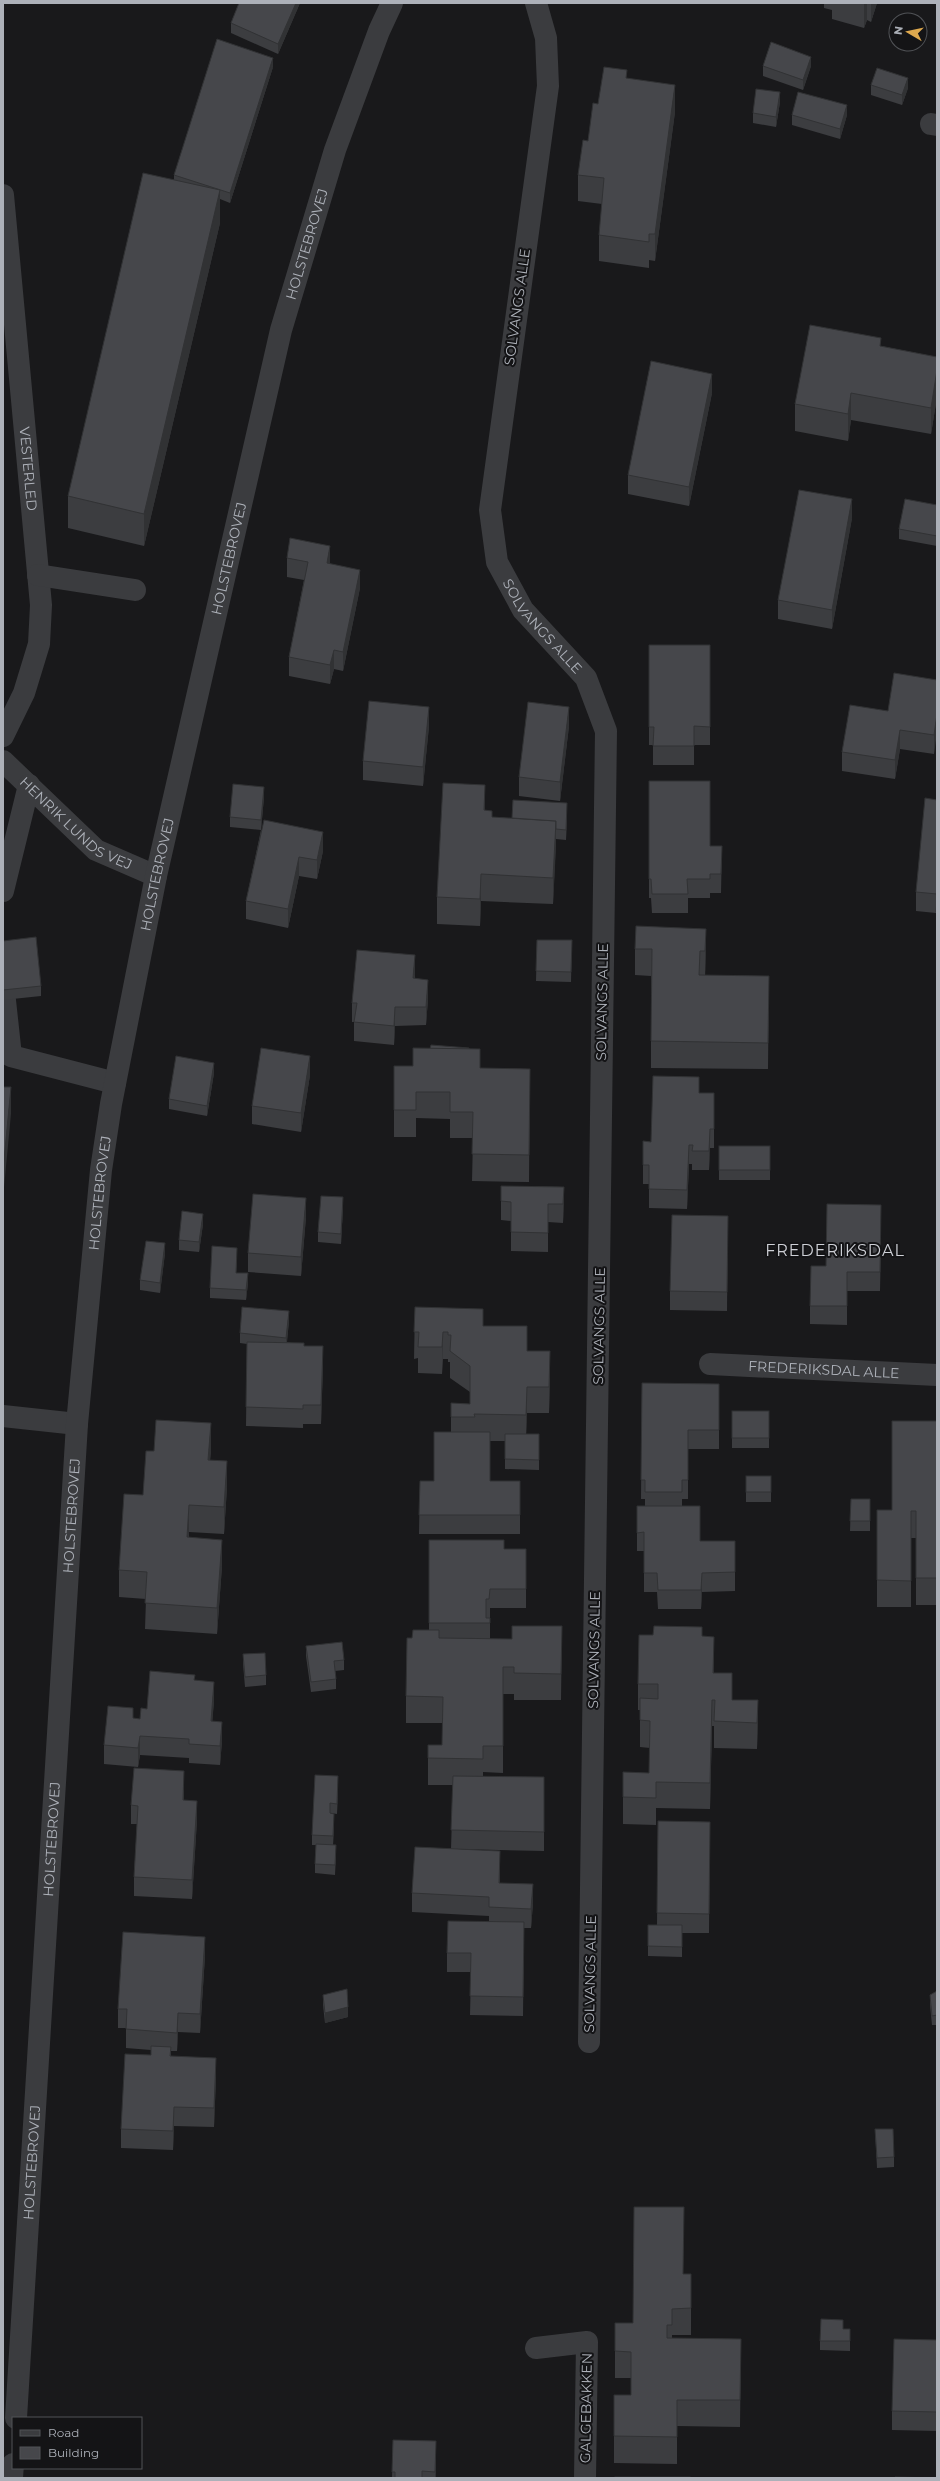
<svg xmlns="http://www.w3.org/2000/svg" width="940" height="2481" font-family="Montserrat,sans-serif">
  <style>
    .lines { fill: none; stroke-linecap: round; stroke-linejoin: round }
    .minor { stroke: #3b3c3f; stroke-width: 22 }
    .wall { fill: #3c3d40 }
    .shaded-wall { fill: #313234 }
    .building { fill: #46474b; stroke: #313234 }
    .labels { text-anchor: middle; dominant-baseline: central; stroke-width: 4; stroke-linejoin: round; paint-order: stroke }
    .street-label { font-size: 14px; fill: #adb1b9; stroke: #141416 }
    .quarter-label { font-size: 16px; letter-spacing: 1px; fill: #ced0d6; stroke: #141416 }
  </style>
  <rect width="100%" height="100%" fill="#19191b"/>
  <g class="lines">
    <g class="minor">
      <path id="s1" d="M536 3 546 38 548 86 490 510 497 562 523 610 586 678 606 731 589 2042"/>
      <polyline points="931,124 937,125"/>
      <path id="s2" d="M3 195 41 605 39 644 24 693 3 736"/>
      <polyline points="38,575 135,590"/>
      <path id="s3" d="M3 761 96 850 156 876"/>
      <polyline points="3,891 29,785"/>
      <polyline points="3,982 11,1056 115,1083"/>
      <path id="s4" d="M710 1364 937 1375"/>
      <polyline points="3,1416 77,1424"/>
      <polyline points="536,2348 587,2342 585,2478"/>
      <path id="s5" d="M16 2418 77 1424 101 1170 111 1104 156 876 281 330 335 150 379 31 392 3"/>
      <polyline points="12,2478 13,2464"/>
    </g>
  </g>
  <g class="wall">
    <polygon points="239,3 300,3 278,54 231,33 231,23"/>
    <polygon points="824,3 877,3 871,22 867,20 864,28 832,19 832,10 824,8"/>
    <polygon points="763,66 811,66 803,90 763,76"/>
    <polygon points="273,67 230,203 220,199 220,223 144,546 68,528 68,496 174,180 174,175"/>
    <polygon points="627,79 675,112 655,261 649,260 649,268 599,261 599,235 602,204 578,201 578,175 598,104"/>
    <polygon points="871,85 908,88 902,105 871,95"/>
    <polygon points="780,102 776,127 753,123 753,113"/>
    <polygon points="792,115 847,115 840,139 792,125"/>
    <polygon points="881,346 937,357 937,397 931,434 851,420 848,441 795,431 795,404"/>
    <polygon points="712,393 689,506 628,494 628,475"/>
    <polygon points="937,505 937,546 899,539 899,529"/>
    <polygon points="852,518 832,629 778,619 778,600"/>
    <polygon points="287,558 330,564 360,588 343,671 334,669 330,684 289,676 289,657 304,580 287,577"/>
    <polygon points="649,645 710,645 710,745 694,745 694,765 653,765 653,745 649,745"/>
    <polygon points="937,680 934,754 900,749 895,779 842,771 842,752 888,711"/>
    <polygon points="429,726 423,786 363,780 363,761"/>
    <polygon points="569,726 560,801 519,796 519,777"/>
    <polygon points="649,781 710,846 722,846 721,893 710,893 710,898 688,898 688,913 652,913 651,898 649,898"/>
    <polygon points="264,797 261,830 323,851 317,879 299,876 288,928 246,919 246,901 261,830 230,827 230,817"/>
    <polygon points="513,800 567,813 566,840 556,839 553,904 481,901 480,926 437,924 437,897 485,810 492,817 512,818"/>
    <polygon points="937,800 937,931 936,931 936,913 916,911 916,892"/>
    <polygon points="706,929 705,975 769,976 768,1069 651,1068 651,976 635,975 635,949"/>
    <polygon points="537,940 572,940 571,982 536,981"/>
    <polygon points="3,941 41,986 41,996 3,1000"/>
    <polygon points="415,974 415,979 428,999 426,1025 395,1026 394,1045 354,1041 354,1022 352,1022 352,1003"/>
    <polygon points="469,1049 480,1068 530,1069 529,1182 472,1181 473,1138 450,1138 450,1119 416,1118 416,1137 394,1137 394,1110 413,1066"/>
    <polygon points="214,1073 207,1116 169,1109 169,1099"/>
    <polygon points="310,1075 301,1132 252,1124 252,1106"/>
    <polygon points="699,1093 714,1112 714,1148 710,1148 709,1170 692,1170 692,1164 689,1164 687,1209 649,1208 649,1184 643,1184 643,1141 651,1142"/>
    <rect x="719" y="1146" width="51" height="34"/>
    <polygon points="501,1186 564,1187 563,1223 548,1222 548,1252 511,1251 511,1221 501,1220"/>
    <polygon points="343,1207 341,1244 318,1242 318,1232"/>
    <polygon points="728,1216 727,1311 670,1310 670,1291"/>
    <polygon points="306,1217 301,1276 248,1272 248,1253"/>
    <polygon points="203,1224 199,1252 179,1250 179,1240"/>
    <polygon points="881,1224 880,1291 847,1291 847,1325 810,1324 810,1306 826,1266"/>
    <polygon points="165,1253 160,1293 140,1290 140,1280"/>
    <polygon points="237,1257 236,1273 248,1283 246,1300 210,1298 210,1288"/>
    <polygon points="415,1307 483,1326 527,1351 550,1378 549,1413 527,1413 526,1434 539,1434 539,1470 505,1469 505,1441 490,1441 490,1481 520,1481 520,1534 419,1534 420,1481 434,1481 451,1432 451,1403 470,1404 470,1392 450,1378 450,1362 448,1362 448,1359 443,1359 442,1374 418,1373 418,1358 414,1359"/>
    <polygon points="289,1321 287,1342 304,1346 323,1365 321,1424 303,1424 303,1428 246,1426 247,1344 240,1343 240,1333"/>
    <polygon points="642,1383 719,1384 719,1449 688,1449 688,1499 682,1499 682,1506 700,1541 735,1541 735,1591 702,1592 701,1609 658,1609 657,1592 644,1592 644,1551 637,1551 637,1506 645,1506 645,1499 641,1499"/>
    <rect x="732" y="1411" width="37" height="37"/>
    <polygon points="937,1421 937,1605 916,1605 916,1538 911,1538 911,1607 877,1607 877,1510 892,1510"/>
    <polygon points="211,1450 210,1460 227,1487 224,1534 189,1532 189,1537 222,1566 217,1634 145,1629 146,1599 119,1597 119,1570 143,1495 154,1451"/>
    <rect x="746" y="1476" width="25" height="26"/>
    <polygon points="851,1499 870,1499 870,1531 850,1531"/>
    <polygon points="429,1540 504,1549 526,1549 526,1608 490,1608 490,1639 512,1639 562,1626 561,1700 514,1700 514,1694 503,1694 503,1773 483,1772 483,1776 544,1796 544,1851 455,1849 500,1870 500,1883 533,1903 531,1928 524,1928 523,2016 470,2015 471,1972 447,1972 447,1953 489,1922 489,1916 412,1912 412,1893 451,1849 453,1785 428,1785 428,1745 442,1745 443,1723 406,1723 406,1696 412,1638 429,1630"/>
    <polygon points="702,1636 714,1673 732,1700 758,1700 757,1749 714,1748 714,1726 712,1726 710,1809 656,1808 656,1825 623,1824 623,1797 649,1773 650,1748 640,1747 640,1710 638,1710 638,1684"/>
    <polygon points="306,1646 344,1660 344,1670 335,1671 336,1679 336,1689 311,1692 306,1656"/>
    <polygon points="243,1654 266,1675 266,1685 245,1687 243,1664"/>
    <polygon points="195,1681 214,1701 212,1722 222,1741 220,1765 189,1763 189,1758 140,1755 138,1767 104,1764 104,1745 133,1719 140,1719 147,1709"/>
    <polygon points="338,1786 337,1814 330,1813 334,1824 333,1845 336,1855 335,1875 315,1873 315,1864 316,1845 312,1845 312,1835"/>
    <polygon points="184,1790 184,1800 197,1820 192,1899 134,1896 134,1877 137,1824 131,1824 131,1805"/>
    <polygon points="658,1821 710,1822 709,1933 682,1933 682,1957 648,1956 648,1925 657,1925"/>
    <polygon points="205,1956 200,2033 178,2032 177,2051 171,2051 171,2056 216,2077 214,2127 174,2126 173,2150 121,2148 121,2129 151,2055 151,2050 126,2048 126,2028 118,2028 118,2009"/>
    <polygon points="937,1991 937,2025 932,2025 930,2005 930,1995"/>
    <polygon points="323,1995 348,2017 325,2023 323,2005"/>
    <polygon points="875,2129 894,2157 894,2167 877,2168"/>
    <polygon points="683,2274 691,2301 691,2335 672,2335 672,2338 741,2339 740,2427 677,2426 677,2464 614,2463 614,2395 631,2395 631,2378 615,2378 615,2323 633,2323"/>
    <polygon points="843,2329 850,2339 850,2351 820,2350 820,2341"/>
    <polygon points="937,2340 937,2431 892,2430 892,2411"/>
    <polygon points="393,2440 436,2441 436,2478 392,2478"/>
  </g>
  <g class="shaded-wall">
    <polygon points="296,3 300,3 278,54 278,44"/>
    <polygon points="864,3 867,3 867,20 864,28"/>
    <polygon points="871,3 877,3 871,22"/>
    <polygon points="811,57 811,66 803,90 803,80"/>
    <polygon points="273,58 273,67 230,203 230,193"/>
    <polygon points="908,78 908,88 902,105 902,95"/>
    <polygon points="675,85 675,112 655,261 655,234"/>
    <polygon points="780,92 780,102 776,127 776,117"/>
    <polygon points="847,105 847,115 840,139 840,129"/>
    <polygon points="220,190 220,223 144,546 144,514"/>
    <polygon points="937,370 937,397 931,434 931,408"/>
    <polygon points="712,374 712,393 689,506 689,487"/>
    <polygon points="851,393 851,420 848,441 848,414"/>
    <polygon points="852,499 852,518 832,629 832,610"/>
    <polygon points="330,546 330,565 327,563"/>
    <polygon points="360,570 360,588 343,671 343,652"/>
    <polygon points="334,650 334,669 330,684 330,665"/>
    <polygon points="429,707 429,726 423,786 423,767"/>
    <polygon points="569,707 569,726 560,801 560,782"/>
    <polygon points="937,714 937,733 934,754 934,735"/>
    <polygon points="900,730 900,749 895,779 895,760"/>
    <polygon points="485,785 485,812 484,810"/>
    <polygon points="264,787 264,797 261,830 261,820"/>
    <polygon points="567,803 567,813 566,840 566,830"/>
    <polygon points="556,821 556,847 553,904 553,878"/>
    <polygon points="323,832 323,851 317,879 317,860"/>
    <polygon points="299,857 299,876 288,928 288,909"/>
    <polygon points="481,874 481,901 480,926 480,899"/>
    <polygon points="706,929 706,956 705,978 705,951"/>
    <polygon points="415,955 415,974 413,997 413,978"/>
    <polygon points="428,980 428,999 426,1025 426,1007"/>
    <polygon points="395,1007 395,1026 394,1045 394,1026"/>
    <polygon points="310,1056 310,1075 301,1132 301,1113"/>
    <polygon points="214,1063 214,1073 207,1116 207,1106"/>
    <polygon points="11,1087 11,1114 3,1198 3,1171"/>
    <polygon points="710,1129 710,1148 709,1170 709,1151"/>
    <polygon points="689,1145 689,1164 687,1209 687,1190"/>
    <polygon points="564,1187 564,1206 563,1223 563,1204"/>
    <polygon points="343,1197 343,1207 341,1244 341,1234"/>
    <polygon points="306,1198 306,1217 301,1276 301,1257"/>
    <polygon points="881,1205 881,1224 880,1291 880,1272"/>
    <polygon points="203,1214 203,1224 199,1252 199,1242"/>
    <polygon points="165,1243 165,1253 160,1293 160,1283"/>
    <polygon points="248,1273 248,1283 246,1300 246,1290"/>
    <polygon points="289,1311 289,1321 286,1348 286,1338"/>
    <polygon points="443,1332 442,1374 442,1347"/>
    <polygon points="323,1346 323,1365 321,1424 321,1405"/>
    <polygon points="550,1351 550,1378 549,1413 549,1387"/>
    <polygon points="527,1387 527,1413 526,1441 526,1415"/>
    <polygon points="211,1423 211,1450 208,1486 208,1460"/>
    <polygon points="227,1461 227,1487 224,1534 224,1507"/>
    <polygon points="189,1505 189,1532 187,1564 187,1537"/>
    <polygon points="222,1540 222,1566 217,1634 217,1608"/>
    <polygon points="702,1573 702,1592 701,1609 701,1590"/>
    <polygon points="714,1637 714,1663 713,1700 713,1673"/>
    <polygon points="214,1682 214,1701 211,1740 211,1721"/>
    <polygon points="712,1700 712,1726 710,1809 710,1783"/>
    <polygon points="758,1700 758,1727 757,1749 757,1723"/>
    <polygon points="222,1722 222,1741 220,1765 220,1746"/>
    <polygon points="140,1736 140,1755 138,1767 138,1748"/>
    <polygon points="184,1771 184,1790 183,1819 183,1800"/>
    <polygon points="338,1776 338,1786 337,1814 337,1804"/>
    <polygon points="197,1801 197,1820 192,1899 192,1880"/>
    <polygon points="334,1814 334,1824 333,1846 333,1836"/>
    <polygon points="500,1851 500,1870 499,1902 499,1883"/>
    <polygon points="533,1884 533,1903 531,1928 531,1909"/>
    <polygon points="205,1937 205,1956 200,2033 200,2014"/>
    <polygon points="348,2007 348,2017 325,2023 325,2013"/>
    <polygon points="178,2013 178,2032 177,2051 177,2033"/>
    <polygon points="216,2058 216,2077 214,2127 214,2108"/>
    <polygon points="174,2107 174,2126 173,2150 173,2131"/>
    <polygon points="436,2441 436,2478 435,2478"/>
  </g>
  <g class="building">
    <polygon points="239,3 296,3 278,44 231,23"/>
    <polygon points="217,39 273,58 230,193 174,175"/>
    <polygon points="771,42 811,57 803,80 763,66"/>
    <polygon points="604,67 627,70 626,78 675,85 655,234 649,234 649,242 599,235 604,178 578,175 583,140 588,141 593,103 598,104"/>
    <polygon points="877,68 908,78 902,95 871,85"/>
    <polygon points="756,89 780,92 776,117 753,113"/>
    <polygon points="798,92 847,105 840,129 792,115"/>
    <polygon points="143,173 220,190 144,514 68,496"/>
    <polygon points="810,325 881,338 880,346 937,357 937,370 931,408 851,393 848,414 795,404"/>
    <polygon points="651,361 712,374 689,487 628,475"/>
    <polygon points="799,490 852,499 832,610 778,600"/>
    <polygon points="905,499 937,505 937,536 899,529"/>
    <polygon points="290,538 330,546 327,563 360,570 343,652 334,650 330,665 289,657 308,562 287,558"/>
    <polygon points="649,645 710,645 710,727 694,726 694,746 653,746 654,727 649,727"/>
    <polygon points="894,673 937,680 937,714 934,735 900,730 895,760 842,752 850,705 888,711"/>
    <polygon points="369,701 429,707 423,767 363,761"/>
    <polygon points="528,702 569,707 560,782 519,777"/>
    <polygon points="649,781 710,781 710,846 722,846 721,874 710,874 710,879 687,879 688,894 652,894 651,879 649,879"/>
    <polygon points="443,783 485,785 484,810 492,811 492,817 556,821 553,878 481,874 480,899 437,897"/>
    <polygon points="233,784 264,787 261,820 230,817"/>
    <polygon points="925,798 937,800 937,894 916,892"/>
    <polygon points="513,800 567,803 566,830 556,829 556,821 512,818"/>
    <polygon points="264,820 323,832 317,860 299,857 288,909 246,901"/>
    <polygon points="937,900 937,912 936,912"/>
    <polygon points="636,926 706,929 705,951 700,951 699,975 769,976 768,1043 651,1041 652,949 635,949"/>
    <polygon points="36,937 41,986 3,990 3,941"/>
    <polygon points="537,940 572,940 571,972 536,971"/>
    <polygon points="357,950 415,955 413,978 428,980 426,1007 395,1007 394,1026 354,1022 357,1003 352,1003"/>
    <polygon points="431,1045 469,1048 469,1049 430,1049"/>
    <polygon points="261,1048 310,1056 301,1113 252,1106"/>
    <polygon points="413,1048 480,1049 480,1068 530,1069 529,1155 472,1154 473,1112 450,1112 450,1092 416,1092 416,1110 394,1110 394,1066 413,1066"/>
    <polygon points="176,1056 214,1063 207,1106 169,1099"/>
    <polygon points="653,1076 699,1077 699,1093 714,1093 714,1129 710,1129 709,1151 692,1151 693,1145 689,1145 687,1190 649,1189 649,1165 643,1165 643,1141 651,1142"/>
    <polygon points="3,1087 11,1087 3,1171"/>
    <rect x="719" y="1146" width="51" height="24"/>
    <polygon points="501,1186 564,1187 563,1204 548,1204 548,1233 511,1232 511,1202 501,1201"/>
    <polygon points="253,1194 306,1198 301,1257 248,1253"/>
    <polygon points="321,1196 343,1197 341,1234 318,1232"/>
    <polygon points="827,1204 881,1205 880,1272 847,1272 847,1306 810,1306 811,1266 826,1266"/>
    <polygon points="182,1211 203,1214 199,1242 179,1240"/>
    <polygon points="672,1215 728,1216 727,1292 670,1291"/>
    <polygon points="146,1241 165,1243 160,1283 140,1280"/>
    <polygon points="212,1246 237,1248 236,1273 248,1273 246,1290 210,1288"/>
    <polygon points="242,1307 289,1311 286,1338 240,1333"/>
    <polygon points="415,1307 483,1309 483,1326 527,1326 527,1351 550,1351 549,1387 527,1387 526,1415 474,1414 475,1417 451,1417 451,1403 470,1404 470,1366 450,1351 451,1335 448,1335 448,1332 443,1332 442,1347 418,1347 419,1332 414,1332"/>
    <polygon points="247,1342 304,1343 304,1346 323,1346 321,1405 303,1405 303,1409 246,1407"/>
    <polygon points="642,1383 719,1384 719,1430 688,1430 688,1480 682,1480 682,1492 645,1492 645,1480 641,1480"/>
    <rect x="732" y="1411" width="37" height="27"/>
    <polygon points="156,1420 211,1423 208,1460 227,1461 224,1507 189,1505 187,1537 222,1540 217,1608 145,1603 147,1572 119,1570 124,1494 143,1495 146,1451 154,1451"/>
    <polygon points="892,1421 937,1421 937,1578 916,1578 916,1511 911,1511 911,1581 877,1580 877,1510 892,1510"/>
    <polygon points="434,1432 490,1432 490,1481 520,1481 520,1515 419,1515 420,1481 434,1481"/>
    <polygon points="505,1434 539,1434 539,1460 505,1459"/>
    <rect x="746" y="1476" width="25" height="16"/>
    <polygon points="851,1499 870,1499 870,1521 850,1521"/>
    <polygon points="637,1506 700,1506 700,1541 735,1541 735,1572 702,1573 701,1590 658,1590 657,1573 644,1573 644,1532 637,1533"/>
    <polygon points="429,1540 504,1540 504,1549 526,1549 526,1589 490,1589 489,1599 486,1599 486,1618 490,1618 490,1623 429,1623"/>
    <polygon points="512,1626 562,1626 561,1674 514,1673 514,1667 503,1667 503,1746 483,1746 483,1759 428,1758 428,1745 442,1745 443,1697 406,1696 407,1638 412,1638 413,1630 439,1630 439,1638 512,1639"/>
    <polygon points="654,1626 702,1627 702,1636 714,1637 713,1673 732,1673 732,1700 758,1700 757,1723 714,1721 715,1700 712,1700 710,1783 656,1782 656,1798 623,1797 623,1772 649,1773 650,1721 640,1720 640,1698 658,1699 658,1684 638,1684 639,1635 653,1635"/>
    <polygon points="342,1642 344,1660 334,1661 336,1679 311,1682 306,1646"/>
    <polygon points="265,1653 266,1675 245,1677 243,1654"/>
    <polygon points="150,1671 195,1675 194,1680 214,1682 211,1721 222,1722 220,1746 189,1744 189,1739 140,1736 138,1748 104,1745 108,1706 133,1708 133,1718 140,1719 141,1708 147,1709"/>
    <polygon points="134,1768 184,1771 183,1800 197,1801 192,1880 134,1877 138,1806 131,1805"/>
    <polygon points="315,1775 338,1776 337,1804 330,1803 330,1813 334,1814 333,1836 312,1835"/>
    <polygon points="453,1776 544,1777 544,1832 451,1830"/>
    <polygon points="658,1821 710,1822 709,1914 657,1913"/>
    <polygon points="316,1844 336,1845 335,1865 315,1864"/>
    <polygon points="415,1847 500,1851 499,1883 533,1884 531,1909 489,1907 489,1897 412,1893"/>
    <polygon points="448,1921 524,1922 523,1997 470,1996 471,1953 447,1953"/>
    <polygon points="648,1925 682,1925 682,1947 648,1946"/>
    <polygon points="123,1932 205,1937 200,2014 178,2013 177,2033 126,2029 127,2009 118,2009"/>
    <polygon points="347,1989 348,2007 325,2013 323,1995"/>
    <polygon points="937,1991 937,2015 932,2016 930,1995"/>
    <polygon points="151,2046 171,2047 170,2056 216,2058 214,2108 174,2107 173,2131 121,2129 125,2054 151,2055"/>
    <polygon points="875,2129 893,2129 894,2157 877,2158"/>
    <polygon points="634,2207 684,2207 683,2274 691,2274 691,2308 672,2309 672,2325 667,2325 667,2338 741,2339 740,2400 677,2400 677,2437 614,2436 614,2395 631,2395 631,2352 615,2351 615,2323 633,2323"/>
    <polygon points="821,2319 843,2320 843,2329 850,2329 850,2341 820,2341"/>
    <polygon points="894,2339 937,2340 937,2412 892,2411"/>
    <polygon points="393,2440 436,2441 435,2472 422,2471 422,2478 395,2478 395,2472 392,2472"/>
    <rect x="615" y="2477" width="75" height="1"/>
    <polygon points="895,2477 937,2478 895,2478"/>
  </g>
  <g class="labels">
    <g class="street-label">
      <text stroke="none"><textPath href="#s5" startOffset="2200">HOLSTEBROVEJ</textPath></text>
      <text transform="translate(517 307) rotate(-82)">SOLVANGS ALLE</text>
      <text stroke="none"><textPath href="#s2" startOffset="275">VESTERLED</textPath></text>
      <text stroke="none"><textPath href="#s5" startOffset="1876">HOLSTEBROVEJ</textPath></text>
      <text stroke="none"><textPath href="#s1" startOffset="644">SOLVANGS ALLE</textPath></text>
      <text stroke="none"><textPath href="#s3" startOffset="97">HENRIK LUNDS VEJ</textPath></text>
      <text stroke="none"><textPath href="#s5" startOffset="1552">HOLSTEBROVEJ</textPath></text>
      <text transform="translate(602 1002) rotate(-89)">SOLVANGS ALLE</text>
      <text stroke="none"><textPath href="#s5" startOffset="1228">HOLSTEBROVEJ</textPath></text>
      <text transform="translate(599 1326) rotate(-89)">SOLVANGS ALLE</text>
      <text stroke="none"><textPath href="#s4" startOffset="114">FREDERIKSDAL ALLE</textPath></text>
      <text stroke="none"><textPath href="#s5" startOffset="904">HOLSTEBROVEJ</textPath></text>
      <text transform="translate(594 1650) rotate(-89)">SOLVANGS ALLE</text>
      <text stroke="none"><textPath href="#s5" startOffset="580">HOLSTEBROVEJ</textPath></text>
      <text transform="translate(590 1974) rotate(-89)">SOLVANGS ALLE</text>
      <text stroke="none"><textPath href="#s5" startOffset="256">HOLSTEBROVEJ</textPath></text>
      <text transform="translate(586 2408) rotate(-89)">GALGEBAKKEN</text>
    </g>
    <g class="quarter-label">
      <text x="835" y="1250">FREDERIKSDAL</text>
    </g>
  </g>
  <rect width="940" height="2481" fill="none" stroke="#adb1b9" stroke-width="8"/>
  <rect x="12" y="2417" width="130" height="52" fill="#141416" stroke="#515357"/>
  <rect x="20" y="2430" width="20" height="6" fill="#3b3c3f" stroke="#515357"/>
  <text x="48" y="2437" font-size="12" fill="#adb1b9">Road</text>
  <rect x="20" y="2447" width="20" height="12" fill="#46474b" stroke="#515357"/>
  <text x="48" y="2457" font-size="12" fill="#adb1b9">Building</text>
  <g transform="translate(908 32) rotate(279)"><circle r="19" fill="#141416" stroke="#515357"/>
  <path d="M0-3L7 15L0 10L-7 15Z" fill="#dea94e"/>
  <text y="-6" font-size="11" font-weight="bold" text-anchor="middle" fill="#adb1b9">N</text>
  </g>
</svg>
